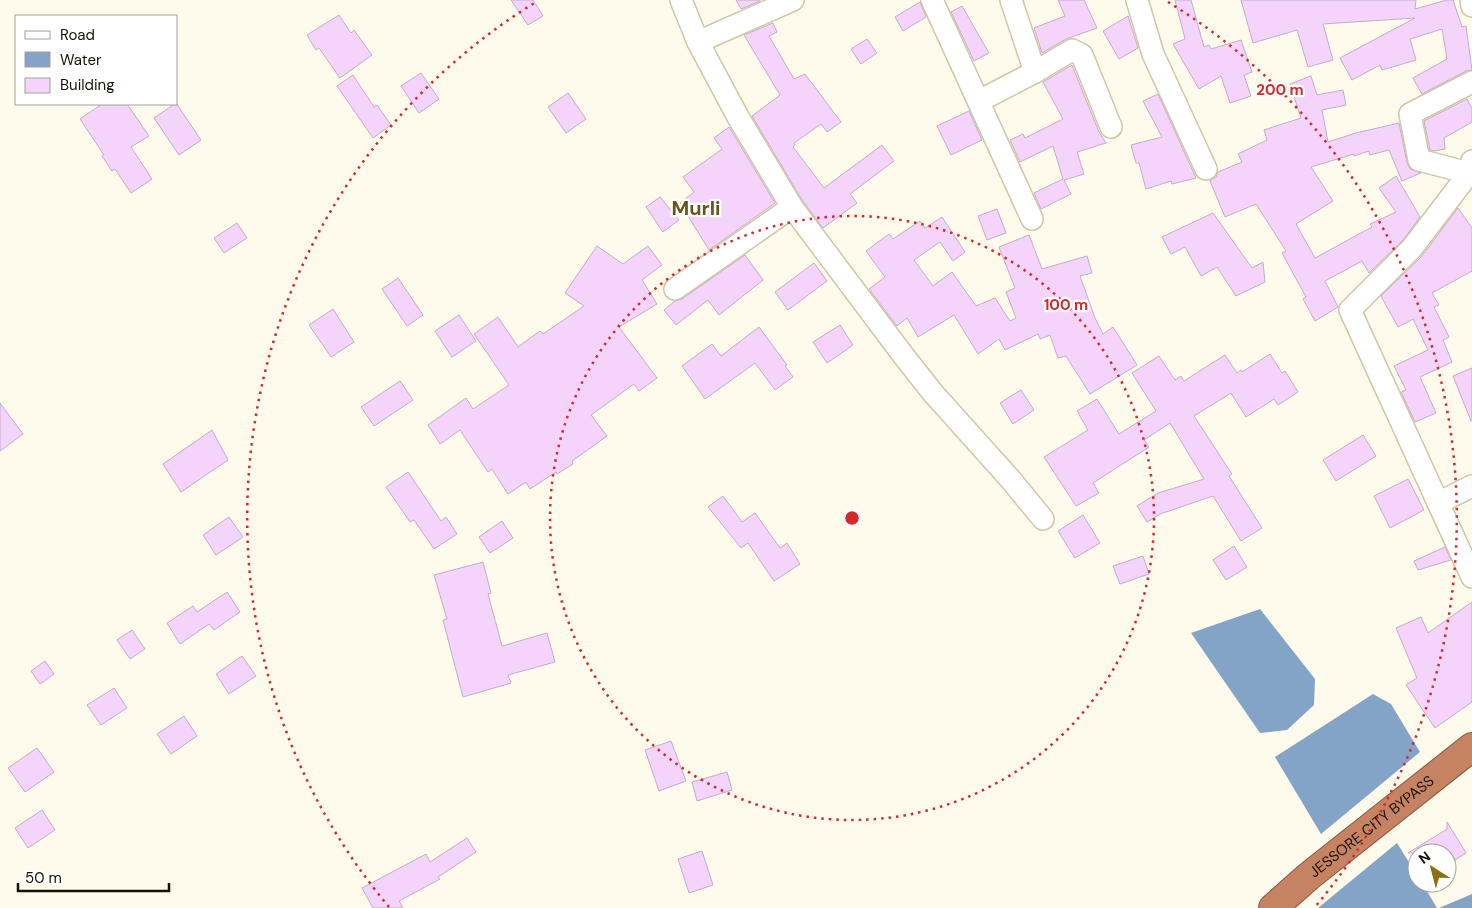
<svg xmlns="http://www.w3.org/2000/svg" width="1472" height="908" font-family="'DM Sans',sans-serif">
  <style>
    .water { fill: #83a3c7 }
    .building { fill: #f5d4fc; stroke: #c3acc7 }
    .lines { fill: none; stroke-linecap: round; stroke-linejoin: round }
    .minor-casing { stroke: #cfc7a5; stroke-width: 24 }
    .highway-casing { stroke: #885b42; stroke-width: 30 }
    .minor { stroke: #fff; stroke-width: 21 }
    .highway { stroke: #c68363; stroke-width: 28 }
    .ring { fill: none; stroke: #d62828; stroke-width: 2.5; stroke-dasharray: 2.5 5 }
    .labels { text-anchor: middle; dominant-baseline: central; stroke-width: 4.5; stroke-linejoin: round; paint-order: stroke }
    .street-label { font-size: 15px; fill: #151206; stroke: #fff }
    .district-label { font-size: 20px; font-weight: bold; fill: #68551a; stroke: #fff }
    .centre { fill: #d62828; stroke: #fff; stroke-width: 2.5 }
    .ring-label { font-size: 15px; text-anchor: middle; font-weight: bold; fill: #d62828; stroke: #fff; stroke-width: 4.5; stroke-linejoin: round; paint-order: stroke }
  </style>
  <rect width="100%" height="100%" fill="#fefbed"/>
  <g class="water">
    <polygon points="1260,609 1315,679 1314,705 1287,730 1260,733 1191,633"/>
    <polygon points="1373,694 1391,704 1420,752 1321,834 1275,757"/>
    <polygon points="1397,843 1417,875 1417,883 1422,883 1437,908 1318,908"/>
    <polygon points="1472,894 1472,908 1439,908"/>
  </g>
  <g class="building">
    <polygon points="511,0 533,0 543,16 528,25"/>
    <polygon points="736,0 760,0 760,1 741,9"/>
    <polygon points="1058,0 1084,0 1097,28 1066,39 1042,53 1034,28 1065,16"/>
    <polygon points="1175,0 1191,0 1204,47 1209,45 1211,49 1241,40 1252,72 1244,75 1251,96 1230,103 1221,76 1199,89 1173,44 1185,39"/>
    <polygon points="1241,0 1416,0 1415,9 1447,0 1453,0 1462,27 1466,26 1472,70 1466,71 1422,94 1413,78 1447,59 1442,29 1410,39 1416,60 1382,70 1380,65 1352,80 1340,58 1415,18 1323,24 1333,60 1308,67 1297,30 1253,43"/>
    <polygon points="920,2 926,17 903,31 895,17"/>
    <polygon points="962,6 989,53 974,61 951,12"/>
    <polygon points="339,15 351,33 354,30 372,55 340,78 319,48 316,50 307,35"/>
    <polygon points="1128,16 1138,48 1119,59 1103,31"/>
    <polygon points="773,23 777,32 769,36 794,79 805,74 841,122 827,132 821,124 794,143 795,145 793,147 824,188 882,145 894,161 850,194 857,203 823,228 802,200 752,116 780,95 744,35"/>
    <polygon points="867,39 877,53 861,64 851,49"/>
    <polygon points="1072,65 1099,132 1106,143 1077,152 1084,174 1064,180 1071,194 1041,209 1034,193 1063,179 1053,146 1020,162 1010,140 1023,134 1025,138 1063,119 1043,82"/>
    <polygon points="421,73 439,99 419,113 401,86"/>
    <polygon points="353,75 374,107 377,105 391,125 373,138 337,86"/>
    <polygon points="1311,76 1317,95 1343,90 1346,105 1322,110 1328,142 1356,133 1399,123 1407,163 1410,169 1421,173 1402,181 1389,150 1370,155 1369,151 1354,156 1354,154 1311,167 1333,201 1296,224 1315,258 1372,227 1370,224 1396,212 1379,188 1396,176 1420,217 1403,240 1369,273 1362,261 1325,281 1338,307 1315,321 1303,299 1306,297 1282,253 1286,251 1256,204 1225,217 1210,181 1216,177 1218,172 1242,162 1238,154 1267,140 1264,130 1301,118 1290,84"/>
    <polygon points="568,93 586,119 566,133 548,107"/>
    <polygon points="1158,94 1196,178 1172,184 1171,181 1146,189 1139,163 1136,163 1131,145 1162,137 1143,101"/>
    <polygon points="1467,99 1472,109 1472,122 1444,138 1445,149 1435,151 1430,150 1424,121"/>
    <polygon points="176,103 201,140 179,155 154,118"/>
    <polygon points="102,104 127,104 149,136 131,147 152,179 131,193 115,169 112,171 102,156 104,155 80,119"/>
    <polygon points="969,111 982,140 951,155 937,126"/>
    <polygon points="729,127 775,203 709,250 680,203 694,192 683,177 722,149 714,138"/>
    <polygon points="660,197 679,220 663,232 646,207"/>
    <polygon points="1458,208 1472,228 1472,271 1432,293 1439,305 1434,307 1449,337 1443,340 1452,362 1420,377 1436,413 1415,422 1401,392 1406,390 1394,366 1428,350 1413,319 1398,327 1381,296 1422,256"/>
    <polygon points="997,209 1006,233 987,240 978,216"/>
    <polygon points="1213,213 1252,268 1263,262 1265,282 1236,296 1217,267 1201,276 1185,247 1171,254 1162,237"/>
    <polygon points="942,217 965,252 953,261 940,242 914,260 933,286 952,272 976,306 995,298 1010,321 1016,318 1006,292 1015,288 999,247 1029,235 1042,269 1087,256 1092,273 1080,276 1095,318 1103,334 1113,327 1137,365 1090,394 1066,356 1058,358 1050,335 1040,339 1038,334 1005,350 999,339 978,354 954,315 918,337 907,318 897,326 869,289 885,277 866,251 889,234 893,239 920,221 925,228"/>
    <polygon points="237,223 247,238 224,253 214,238"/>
    <polygon points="597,246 623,264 648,246 662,265 642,280 657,304 619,327 657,378 639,391 634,384 591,415 607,436 572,461 573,464 557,474 556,472 530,489 526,482 508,494 492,469 488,472 460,430 440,444 428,425 466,398 473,409 509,385 474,334 498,317 518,347 540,331 543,334 584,306 565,293"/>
    <polygon points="745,255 763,280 719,315 708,300 676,325 664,310 675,301 682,299"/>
    <polygon points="814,263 827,281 788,310 775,292"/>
    <polygon points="398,278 423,315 407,326 382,289"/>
    <polygon points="333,309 354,342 331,357 309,325"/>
    <polygon points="459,315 476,341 452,357 435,331"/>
    <polygon points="840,325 853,345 827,363 813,342"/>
    <polygon points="759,327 787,365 785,366 793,377 775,390 755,363 705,399 682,366 712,344 721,356"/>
    <polygon points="1270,354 1282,373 1285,371 1298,392 1278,405 1274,399 1246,417 1231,393 1194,416 1232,474 1229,476 1262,528 1241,541 1213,496 1160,514 1147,522 1137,506 1158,493 1204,479 1170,423 1144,440 1149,447 1093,483 1099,493 1076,506 1044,457 1088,430 1077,411 1097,399 1119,434 1156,411 1132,373 1159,356 1175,380 1181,376 1184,381 1225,355 1237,373 1241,370 1242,372"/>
    <polygon points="1472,368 1472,421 1471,421 1453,376"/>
    <polygon points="400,381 413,400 374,426 361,407"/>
    <polygon points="1021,390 1034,410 1013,424 1000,403"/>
    <polygon points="0,403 23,434 0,451"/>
    <polygon points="212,430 228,460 181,492 163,464"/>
    <polygon points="1363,435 1376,456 1336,481 1323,460"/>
    <polygon points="408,472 441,521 446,517 457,534 434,549 414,520 410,522 386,487"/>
    <polygon points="1408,479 1424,510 1390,528 1374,496"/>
    <polygon points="723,496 742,522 755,513 780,548 787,543 800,564 774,581 748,543 741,548 708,507"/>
    <polygon points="1083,515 1100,543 1075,558 1058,531"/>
    <polygon points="229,517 243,537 216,555 203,535"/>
    <polygon points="502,521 513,538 490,553 479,537"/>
    <polygon points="1234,546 1247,567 1226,580 1213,560"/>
    <polygon points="1445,547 1451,560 1418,570 1414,561"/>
    <polygon points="1143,556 1149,574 1120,584 1113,566"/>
    <polygon points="483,562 491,593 488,594 502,646 547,633 555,662 508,675 511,683 463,697 443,620 447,619 434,575"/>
    <polygon points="227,592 240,612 214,630 209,624 180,644 167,623 193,606 197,612"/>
    <polygon points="1472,602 1472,702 1435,728 1406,685 1417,678 1396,628 1421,617 1428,633"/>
    <polygon points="132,630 145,649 130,659 117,640"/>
    <polygon points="242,656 256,676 229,694 216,674"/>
    <polygon points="45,661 54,674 40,684 31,671"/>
    <polygon points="114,688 127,708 101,725 87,705"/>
    <polygon points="184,716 197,736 171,754 157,734"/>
    <polygon points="671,741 686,781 659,791 645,750"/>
    <polygon points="37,748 54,772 25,792 8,768"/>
    <polygon points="727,772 732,790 697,801 692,782"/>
    <polygon points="42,810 55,830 28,848 15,828"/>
    <polygon points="1447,822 1466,853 1447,865 1447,853 1408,853 1447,829"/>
    <polygon points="467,838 476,852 438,877 440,879 399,901 403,908 373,908 362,888 426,854 430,862"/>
    <polygon points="702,851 713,885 689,893 678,859"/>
  </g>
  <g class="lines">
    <g class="minor-casing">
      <g id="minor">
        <polyline points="681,0 698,42 738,117 792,207 903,355 933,393 1011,480 1043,519"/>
        <polyline points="932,0 1032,219"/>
        <polyline points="1011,0 1035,72"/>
        <polyline points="1137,0 1153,54 1206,169"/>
        <polyline points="1471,0 1472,6"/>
        <polyline points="698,42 793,0"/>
        <polyline points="979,101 1035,72 1072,50 1082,55 1111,127"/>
        <polyline points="1472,161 1469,173 1412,248 1350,310 1472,577"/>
        <polyline points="1469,173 1419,160 1410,114 1472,82"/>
        <polyline points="675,289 792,207"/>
        <polyline points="1438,503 1472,486"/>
      </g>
    </g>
    <g class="highway-casing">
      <g id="highway">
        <path id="s1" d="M1273 908 1309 876 1472 747"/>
      </g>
    </g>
    <use href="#minor" class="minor"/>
    <use href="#highway" class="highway"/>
  </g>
  <g class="ring">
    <circle cx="852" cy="518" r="302"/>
    <path d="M389 907A605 605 0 0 1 536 2M1168 2A605 605 0 0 1 1315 907"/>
  </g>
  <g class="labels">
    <g class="street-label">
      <text stroke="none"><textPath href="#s1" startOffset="128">JESSORE CITY BYPASS</textPath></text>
    </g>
    <g class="district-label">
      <text x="696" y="208">Murli</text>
    </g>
  </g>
  <circle cx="852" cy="518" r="8" class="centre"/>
  <g class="ring-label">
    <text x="1280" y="95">200 m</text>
    <text x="1066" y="310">100 m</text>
  </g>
  <rect x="15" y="15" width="162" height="90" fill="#ffffff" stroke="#a1a09b"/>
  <rect x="25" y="31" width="25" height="8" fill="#ffffff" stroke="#a1a09b"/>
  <text x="60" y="40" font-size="15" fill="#151206">Road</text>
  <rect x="25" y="52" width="25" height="15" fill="#83a3c7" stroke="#a1a09b"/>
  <text x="60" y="65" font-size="15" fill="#151206">Water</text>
  <rect x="25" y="78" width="25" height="15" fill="#f5d4fc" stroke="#a1a09b"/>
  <text x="60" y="90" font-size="15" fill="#151206">Building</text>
  <g transform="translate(1432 868) rotate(324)"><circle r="24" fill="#ffffff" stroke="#a1a09b"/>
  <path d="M0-4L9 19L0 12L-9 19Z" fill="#8b7012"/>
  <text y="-8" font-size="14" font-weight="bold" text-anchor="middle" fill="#151206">N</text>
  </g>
  <path d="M18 883v8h151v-8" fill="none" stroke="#151206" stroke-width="2.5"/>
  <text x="25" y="883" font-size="15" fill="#151206" stroke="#ffffff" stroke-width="4" paint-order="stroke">50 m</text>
</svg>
